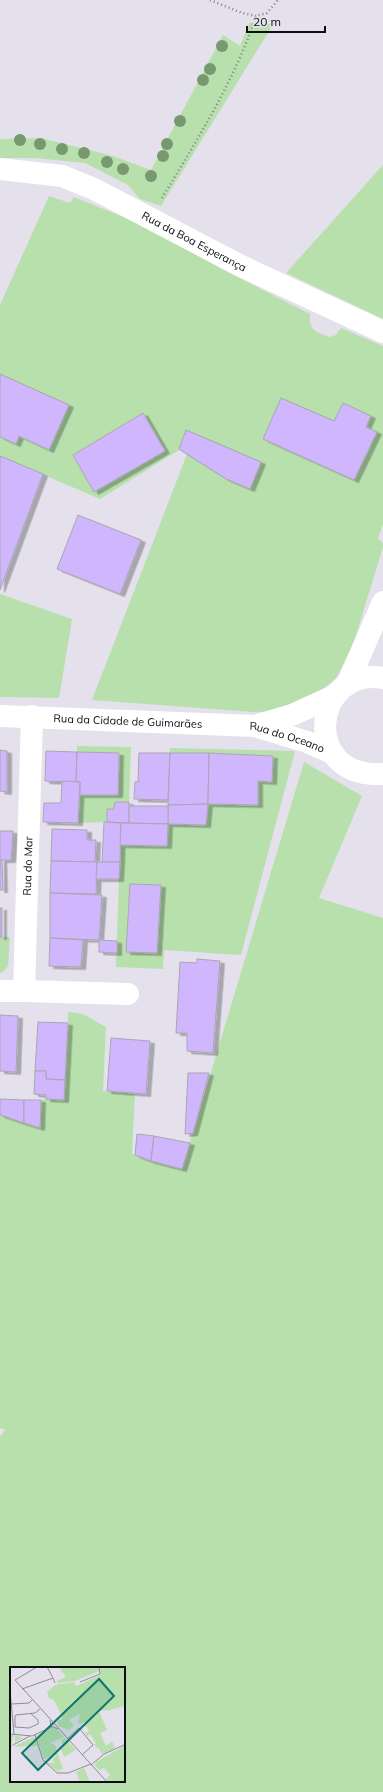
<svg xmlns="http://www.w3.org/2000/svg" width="383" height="1792" font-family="Mulish,sans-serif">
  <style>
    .green { fill: #b7e0ad; fill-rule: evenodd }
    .building { fill: #cfb6fd; stroke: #aaa6b1; filter: url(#shadow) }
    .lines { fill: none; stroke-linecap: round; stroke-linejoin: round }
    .path { stroke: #838189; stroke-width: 2.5; stroke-dasharray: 1 3; stroke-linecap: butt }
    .minor { stroke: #fff; stroke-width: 22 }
    .major { stroke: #fff; stroke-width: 22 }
    .tree { fill: #789870 }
    .labels { text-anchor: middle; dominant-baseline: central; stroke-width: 4; stroke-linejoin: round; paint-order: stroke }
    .street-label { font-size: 11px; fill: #0f0d11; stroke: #e4e1ec }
    .inset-road { fill: none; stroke: #8f8c94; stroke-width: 1 }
    .view { fill: #0f766e; fill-opacity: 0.15; stroke: #0f766e; stroke-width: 2 }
    .inset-edge { fill: none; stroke: #0f0d11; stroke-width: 2 }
  </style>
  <defs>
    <filter id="shadow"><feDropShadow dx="4.5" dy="2.5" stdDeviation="0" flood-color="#0004"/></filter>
  </defs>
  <rect width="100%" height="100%" fill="#e4e1ec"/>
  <g class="green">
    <polygon points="250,22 258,26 274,23 161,206 140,199 128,185 85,163 35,158 0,158 0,139 41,138 113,156 151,170 223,35 240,46"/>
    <polygon points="383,165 383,319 286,273"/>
    <path d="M49 196 70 203 74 197 136 222 220 268 310 314C309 331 315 331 329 337L336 335 341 328 383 346V524L378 539 383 543V547L353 645 336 678 309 700 287 711 253 712 92 700 187 454 179 450 100 499 0 456V305Z"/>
    <polygon points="0,594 72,619 59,698 0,697"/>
    <polygon points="77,746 131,747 129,802 115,802 114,809 107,809 107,822 78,823 80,795 118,795 119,753 77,752"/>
    <polygon points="170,748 295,751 241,955 164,950 163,969 116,967 120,845 167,846 168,824 206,825 208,804 257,805 258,781 272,782 273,756 170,753"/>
    <path d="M304 762 362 796 319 898 383 918V1792H0V1437L5 1430 0 1428V1115L40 1128 41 1100 46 1099 68 1023V1012L83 1014 106 1027 103 1091 135 1093 132 1154 182 1169ZM11 1668H124V1781H11Z"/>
    <polygon points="0,937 10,937 8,966 3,972 0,973"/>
  </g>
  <g class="building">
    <polygon points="0,374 69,405 49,450 19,436 16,444 0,437"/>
    <polygon points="281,398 334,421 343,403 371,416 366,427 377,432 354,480 263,439"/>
    <polygon points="143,413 165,451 94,492 73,455"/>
    <polygon points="186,430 261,462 250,489 226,479 179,449"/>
    <polygon points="0,456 43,474 0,590"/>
    <polygon points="78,515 141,540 120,594 57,569"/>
    <polygon points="0,750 7,751 7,792 0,791"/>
    <polygon points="46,751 77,752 76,782 45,781"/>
    <polygon points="77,752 119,753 118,795 80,795 80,782 76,782"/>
    <polygon points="139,753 170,753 168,800 134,799 135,782 138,782"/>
    <polygon points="170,753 209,753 208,804 168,805"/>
    <polygon points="209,753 273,756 272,782 258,781 258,805 208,804"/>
    <polygon points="62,781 80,782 78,823 43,822 44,803 61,803"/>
    <polygon points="115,802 129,802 129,823 107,822 107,809 114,809"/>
    <polygon points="208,804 206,825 168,824 168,805"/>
    <polygon points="129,806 168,806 168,824 129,823"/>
    <polygon points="104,822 121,823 120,862 102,862"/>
    <polygon points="121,823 168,824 167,846 120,845"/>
    <polygon points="52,829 87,830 87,840 96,840 95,862 51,861"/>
    <polygon points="0,831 13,831 11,860 0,860"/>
    <polygon points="0,860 2,860 3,890 0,890"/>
    <polygon points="51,861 97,862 96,894 50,893"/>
    <polygon points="97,862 120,862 119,879 96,879"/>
    <polygon points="130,884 161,885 157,953 126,952"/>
    <polygon points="50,893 102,895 99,940 50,938"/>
    <rect x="0" y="908" width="2" height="29"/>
    <polygon points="50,938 83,940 81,967 49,966"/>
    <polygon points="99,940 117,941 117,953 99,952"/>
    <polygon points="197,959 220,961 213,1053 187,1051 187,1033 176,1033 180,962 197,963"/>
    <polygon points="0,1015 18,1016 16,1072 0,1071"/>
    <polygon points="38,1022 68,1023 65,1080 46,1079 46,1071 35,1071"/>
    <polygon points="111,1038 150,1041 146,1094 107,1091"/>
    <polygon points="35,1071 46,1071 46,1079 65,1080 64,1100 46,1099 46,1095 34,1094"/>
    <polygon points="188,1073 209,1073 193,1133 185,1134"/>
    <polygon points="0,1099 24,1100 24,1123 0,1115"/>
    <polygon points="24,1100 41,1100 40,1128 24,1123"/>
    <polygon points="137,1134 154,1136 151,1161 135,1155"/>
    <polygon points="154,1136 190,1143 182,1169 151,1161"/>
  </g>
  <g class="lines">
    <g class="path">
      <polyline points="210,0 242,13 256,16"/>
      <path d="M162 198C197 140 235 80 256 16L267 13 278 0"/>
    </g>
    <g class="minor">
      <path id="s1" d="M0 169 62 176 94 189 241 266 383 332"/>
      <polyline points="347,685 383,602"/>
      <path id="s2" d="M0 991H24L32 716"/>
      <polyline points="24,991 128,994"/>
    </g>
    <g class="major">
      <path d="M383 678C313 666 299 779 383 774"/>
      <path id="s3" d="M0 716 255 726 307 742 333 753"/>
      <polyline points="255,726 292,715 336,695"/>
    </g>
  </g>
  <g class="tree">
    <circle cx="222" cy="46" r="6"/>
    <circle cx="210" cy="69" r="6"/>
    <circle cx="203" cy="80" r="6"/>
    <circle cx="180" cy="121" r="6"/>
    <circle cx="20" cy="140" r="6"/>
    <circle cx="40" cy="144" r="6"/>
    <circle cx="167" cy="144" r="6"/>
    <circle cx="62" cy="149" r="6"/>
    <circle cx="84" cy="153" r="6"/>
    <circle cx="163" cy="156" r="6"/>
    <circle cx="107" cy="162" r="6"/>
    <circle cx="123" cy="169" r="6"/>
    <circle cx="151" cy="176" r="6"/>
  </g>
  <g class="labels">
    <g class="street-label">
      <text stroke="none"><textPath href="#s1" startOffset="210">Rua da Boa Esperança</textPath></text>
      <text stroke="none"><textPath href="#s3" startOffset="128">Rua da Cidade de Guimarães</textPath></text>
      <text stroke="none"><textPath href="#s3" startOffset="289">Rua do Oceano</textPath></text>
      <text stroke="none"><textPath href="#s2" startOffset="149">Rua do Mar</textPath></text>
    </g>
  </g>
  <g transform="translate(10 1667)">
    <rect width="115" height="115" fill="#e4e1ec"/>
    <path d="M52 0H115V39L100 43 89 44 97 63 90 66 96 79 102 74 105 81 92 87 88 80 85 82 86 80 84 77H86L81 68 79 67 78 70 75 66 79 65 77 60H74L76 59 75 55 68 57 70 47 59 53 64 58 59 63 48 59 50 57 48 58 47 54 53 52 44 33 39 31 37 25 45 18 64 15 66 19 91 8 89 4 65 14 48 16 47 14 56 10 50 2ZM41 61H46L54 70 40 76 45 78 53 102 49 103 50 106 36 96H45L42 93 47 88 34 92 26 69ZM0 68H4L1 77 5 75V68L13 71 2 77 3 80 24 70 28 79 0 80ZM55 71 66 83 54 90 51 82 54 80 51 74ZM114 79 115 115H98L96 112 100 108 94 101 89 103 85 99 86 95ZM74 101 80 115H70L66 105Z" fill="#b7e0ad"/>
    <path class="inset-road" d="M37 0 43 11M5 13 97 115M5 13 27 0M70 15 90 7 89 0M12 22 43 11 45 16M0 23 4 67M1 37 19 36 22 33M20 46 28 53V57L19 61 5 60V49L6 48 25 46 30 42M40 53 41 59 48 62M0 67 22 69 42 60M25 68 33 93 47 106H58L81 97M57 72 69 61 83 78 72 88M3 78 20 69M81 98 94 87 114 78"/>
    <path class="view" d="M89 12 104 29 28 103 12 86Z"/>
    <rect width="115" height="115" class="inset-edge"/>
  </g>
  <path d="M247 26v6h78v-6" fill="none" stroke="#0f0d11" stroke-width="2"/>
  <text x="253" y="26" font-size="12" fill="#0f0d11" stroke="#e4e1ec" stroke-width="3" paint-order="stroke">20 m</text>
</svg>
